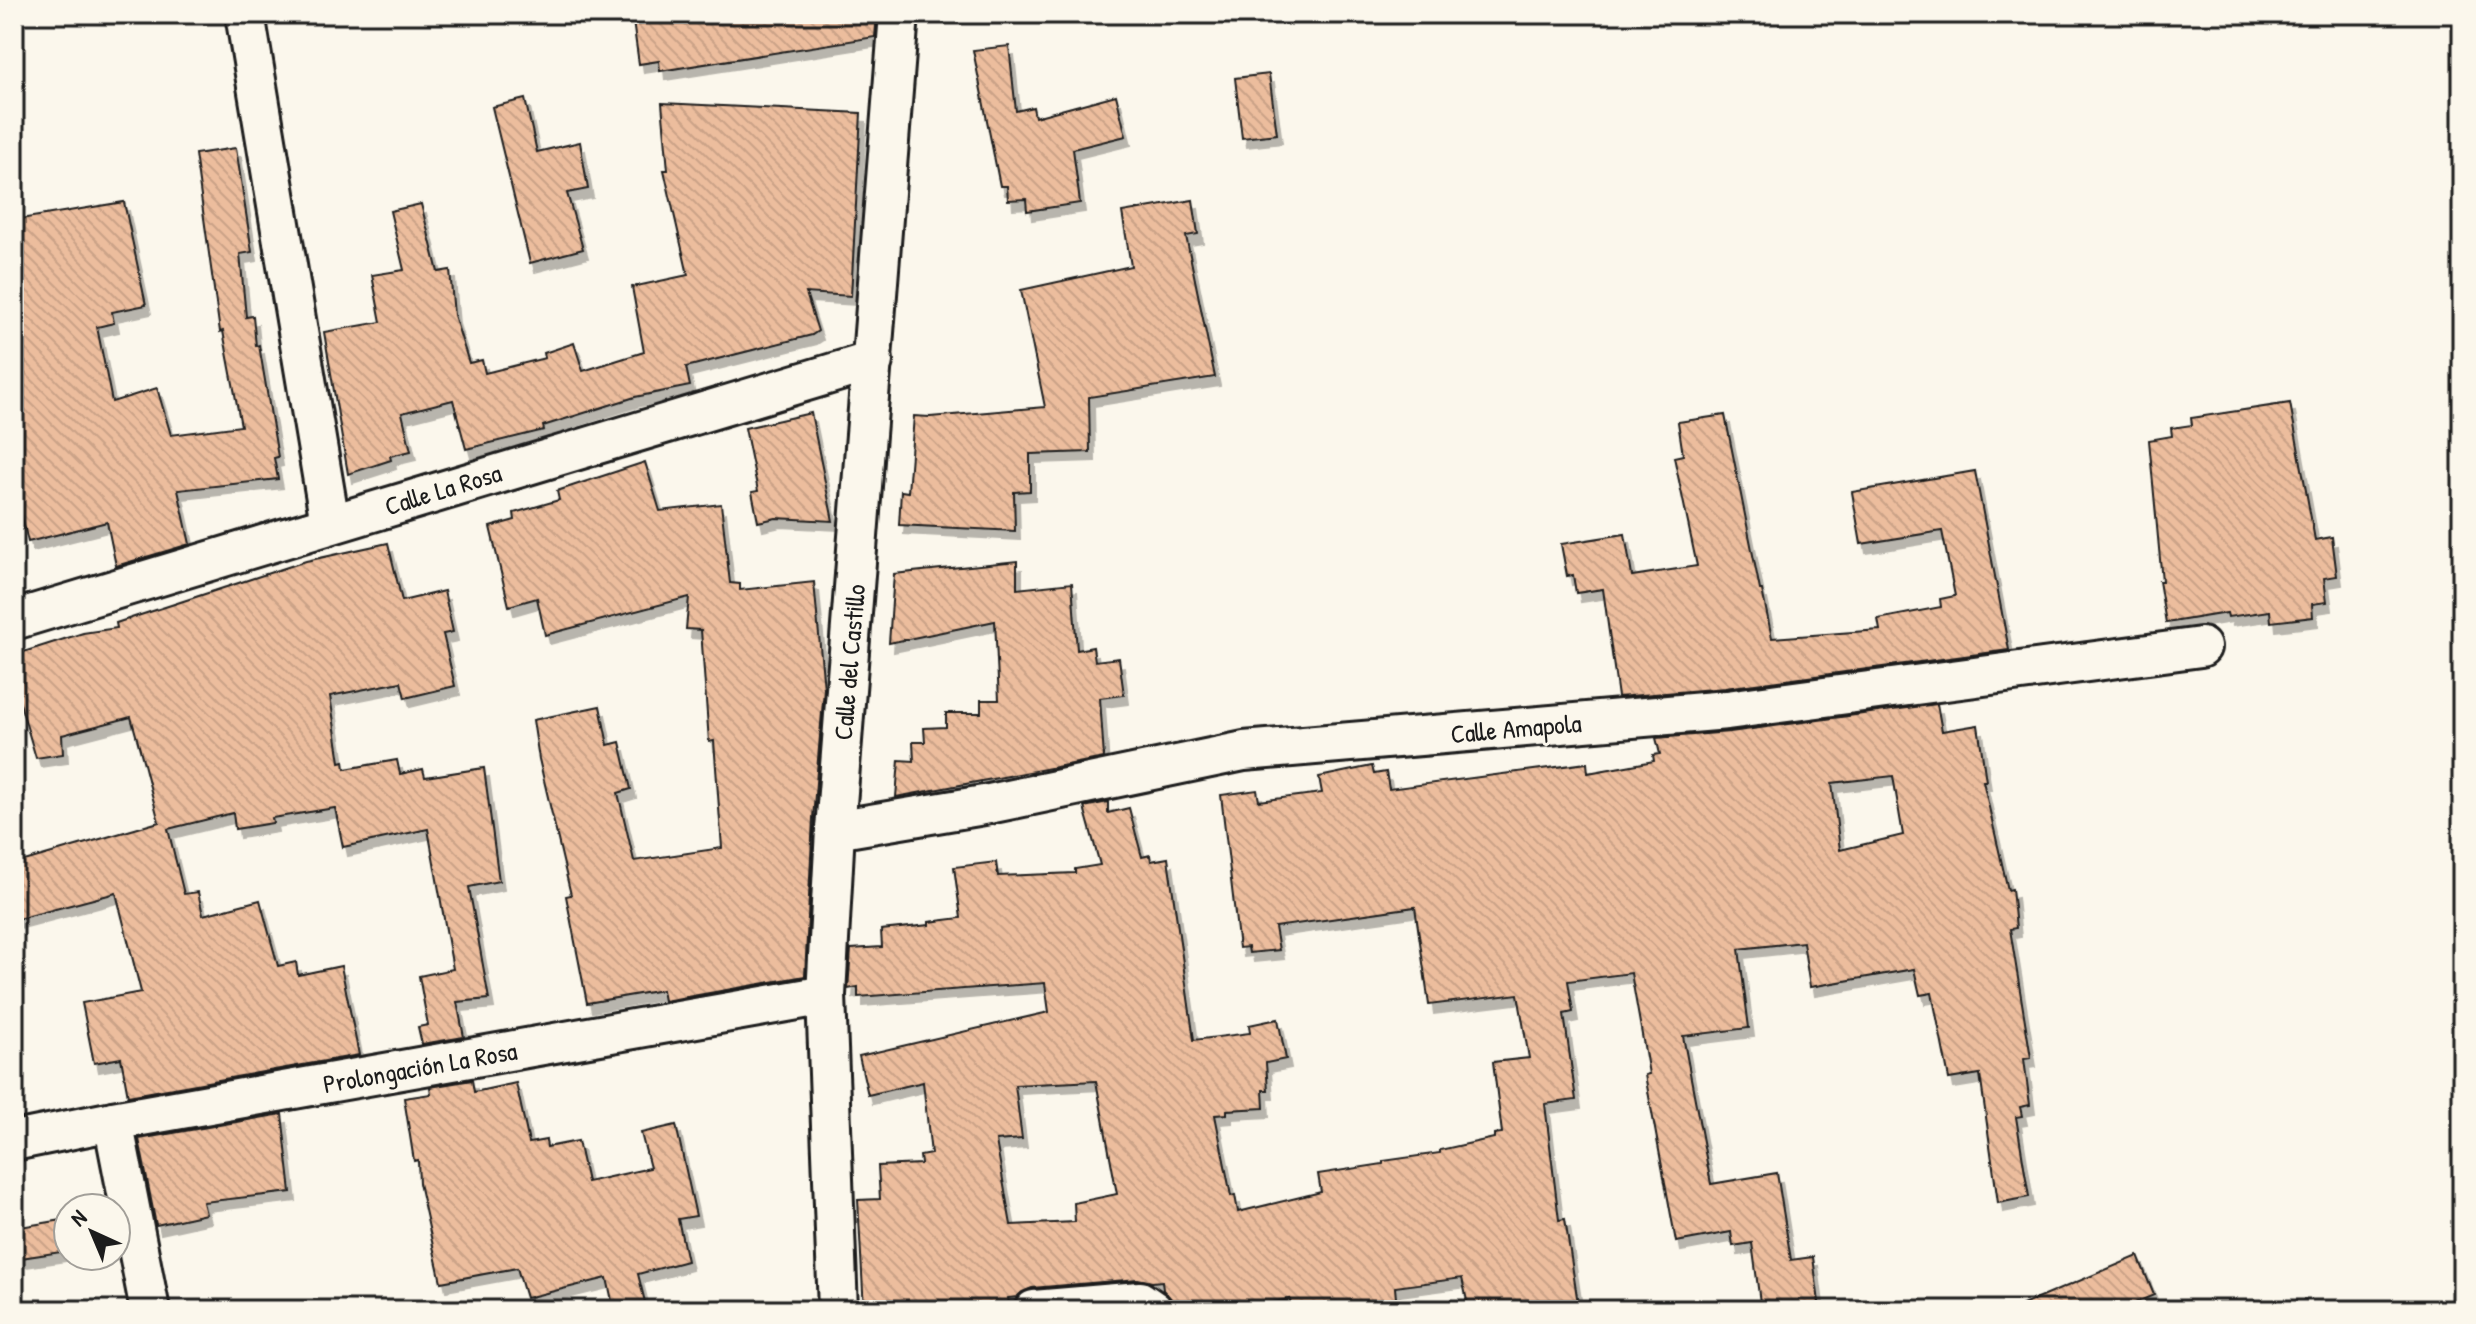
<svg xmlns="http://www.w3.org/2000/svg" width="2476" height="1324" font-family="'Patrick Hand',sans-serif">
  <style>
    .building { fill: url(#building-back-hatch); stroke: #1c1c1c; stroke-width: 2; fill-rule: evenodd; filter: url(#shadow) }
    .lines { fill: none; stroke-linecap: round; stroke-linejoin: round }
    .street-casing { stroke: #1c1c1c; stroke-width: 44 }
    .street { stroke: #fbf7ec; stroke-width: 38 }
    .labels { text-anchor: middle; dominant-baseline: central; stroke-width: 6; stroke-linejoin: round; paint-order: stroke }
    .street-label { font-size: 26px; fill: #1c1c1c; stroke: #fbf7ec }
  </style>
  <defs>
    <pattern id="building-back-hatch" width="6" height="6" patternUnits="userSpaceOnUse" patternTransform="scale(2)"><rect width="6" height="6" fill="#ecbd9d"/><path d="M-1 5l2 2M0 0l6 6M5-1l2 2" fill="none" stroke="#caa287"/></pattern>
    <filter id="shadow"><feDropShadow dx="5" dy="9" stdDeviation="0" flood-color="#0004"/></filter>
  </defs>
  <rect width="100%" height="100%" fill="#fbf7ec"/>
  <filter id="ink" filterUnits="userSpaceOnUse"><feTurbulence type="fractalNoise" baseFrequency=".0125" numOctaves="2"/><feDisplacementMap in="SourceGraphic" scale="16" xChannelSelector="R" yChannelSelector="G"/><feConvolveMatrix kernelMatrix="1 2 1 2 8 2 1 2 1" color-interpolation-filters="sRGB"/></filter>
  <g filter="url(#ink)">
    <g class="building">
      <polygon points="632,14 877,14 875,37 660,71 659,61 639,64"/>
      <polygon points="1009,46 1016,111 1033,107 1035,117 1116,95 1126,136 1073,149 1080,203 1027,211 1026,199 1008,200 1007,186 1000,186 973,50"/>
      <polygon points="1269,74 1277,134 1242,138 1235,78"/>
      <polygon points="525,99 537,152 580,142 588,189 567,193 583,249 530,263 492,107"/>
      <polygon points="662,103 861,113 851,296 806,293 818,331 812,335 686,367 690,386 635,397 543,426 544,430 466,449 453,400 402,413 411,451 390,456 391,460 348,474 324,332 381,322 372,275 404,270 390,211 421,204 438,272 450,270 454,315 469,363 482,360 485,373 545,358 544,353 574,343 583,371 644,352 632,287 688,275 664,170 668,170"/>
      <polygon points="236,148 252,252 240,254 246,317 253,316 256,346 259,345 278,457 274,458 278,479 178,490 190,544 116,566 107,522 28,542 14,484 14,220 124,202 146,305 112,312 114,323 97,327 112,402 157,388 171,435 241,426 223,331 220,332 195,154"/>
      <polygon points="1193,200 1198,234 1186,236 1215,377 1089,397 1090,452 1030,454 1030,491 1014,492 1015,531 899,525 901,491 908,492 914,416 930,417 1045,407 1021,290 1131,266 1122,212"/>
      <polygon points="2290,403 2315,540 2332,537 2337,576 2324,578 2327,602 2312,604 2313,617 2271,622 2270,611 2228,617 2227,613 2166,623 2159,581 2162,581 2149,440 2172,436 2171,428 2192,425 2191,418"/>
      <polygon points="811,413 833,521 776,518 758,522 752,492 758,491 745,428"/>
      <polygon points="1725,415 1760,590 1762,590 1772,638 1880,630 1878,619 1941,607 1940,599 1955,596 1942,531 1861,544 1852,492 1975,471 2009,650 1725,688 1618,697 1603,589 1576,593 1573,575 1567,576 1561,544 1625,534 1632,576 1697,566 1674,457 1683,455 1678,422"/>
      <polygon points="645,462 660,511 721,504 730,583 740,584 740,590 814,582 824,689 813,818 805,976 664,1001 662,990 587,1003 566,896 571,895 539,759 533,720 600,706 608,745 620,742 631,789 618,793 634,861 722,848 714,741 709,742 701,630 686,629 689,597 545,635 537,598 509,606 490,527 515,520 514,513 559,500 557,491"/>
      <polygon points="388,543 402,601 444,591 453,632 443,634 455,686 405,698 401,682 330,696 340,762 344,761 345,769 397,760 400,774 423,769 425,777 484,768 499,881 469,887 489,999 457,1002 464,1037 422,1044 418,1027 428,1025 419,976 453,969 428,829 343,847 335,808 272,818 273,823 235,829 233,813 168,829 184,894 198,892 203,915 260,900 278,966 296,962 298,975 341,966 359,1055 128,1096 121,1058 94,1063 82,1003 141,992 116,893 14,920 14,864 159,822 144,764 131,717 62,735 63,754 36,758 14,683 14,655 83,633 117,628 116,623 306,561"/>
      <polygon points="1017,561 1017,589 1072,583 1077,650 1093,647 1095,661 1119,658 1124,695 1100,698 1104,758 896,797 899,760 914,761 913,742 925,742 924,728 946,727 946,713 981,713 981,700 999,700 995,621 889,643 894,574"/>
      <path d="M1937 704 1942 731 1978 725 1986 781H1983L2008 890 2012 889 2016 928 2010 929 2031 1058 2024 1059 2030 1105 2020 1107 2022 1116 2016 1117 2029 1197 1998 1203 1980 1074 1949 1079 1932 993 1920 995 1914 969 1810 987 1803 942 1739 949 1749 1028 1683 1036 1711 1184 1777 1173 1791 1260 1813 1257 1820 1310H1761L1752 1243 1733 1246 1731 1232 1676 1242 1645 1075 1649 1074 1631 973 1568 981 1573 1012 1564 1014 1576 1100 1545 1104 1559 1220 1565 1219 1579 1310H1469L1462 1278 1395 1287 1397 1310H1291L1290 1299 1225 1310H1175L1172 1300 1163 1290 1162 1281 1152 1282 1138 1279 1032 1288 1022 1292 1017 1297 1008 1298 1009 1303 970 1310H864L858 1200 880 1199 878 1166 921 1164 920 1156 931 1154 923 1082 868 1095 859 1056 1049 1012 1045 983 858 997V987L848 989 851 949 882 947 881 930 929 925V922L961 918 954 867 996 862 998 876 1075 873V869L1100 865 1084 807 1108 802V813L1129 808 1142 857 1150 855 1151 861 1168 858 1194 1040 1250 1033 1249 1025 1278 1019 1286 1059 1266 1063 1268 1090H1263L1264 1108 1227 1110V1114L1215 1115 1231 1196 1235 1195 1238 1212 1321 1192 1318 1174 1383 1164V1161L1440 1153V1150L1494 1138V1134L1502 1133 1493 1062 1529 1058 1518 994 1429 1005 1415 907 1275 927 1279 950 1249 953 1248 947 1239 948 1221 795 1257 790 1259 801 1322 793 1319 777 1372 766 1374 774 1386 772 1389 789 1587 763 1588 773 1654 761 1653 755 1660 754 1656 738 1730 732ZM1893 776 1903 835 1840 850 1832 783ZM1096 1081 1117 1194 1074 1203 1075 1222 1011 1225 996 1141 1022 1139 1015 1085Z"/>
      <polygon points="472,1080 474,1092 516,1083 529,1143 546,1140 547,1147 578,1141 587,1182 650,1168 641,1133 676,1125 696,1216 678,1219 687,1261 638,1274 647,1310 614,1310 607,1278 526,1298 517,1268 441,1282 419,1183 418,1160 414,1161 404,1098 431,1094 430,1087"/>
      <polygon points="282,1114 291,1192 203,1202 206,1214 156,1225 139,1139"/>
      <polygon points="68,1219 68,1251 14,1259 14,1228"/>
      <polygon points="2138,1256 2154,1295 2118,1310 2011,1310"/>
    </g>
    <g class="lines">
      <g class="street-casing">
        <g id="street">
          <polyline points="245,14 330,523"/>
          <polyline points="14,620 873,361"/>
          <polyline points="835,830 984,805 1244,751 1727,710 2201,647"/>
          <polyline points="113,1121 150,1310"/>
          <polyline points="14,1141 113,1121 826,995"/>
          <polyline points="838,1310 826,995 835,830 899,14"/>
          <polyline points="1034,1310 1140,1301 1153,1310"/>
        </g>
      </g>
      <use href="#street" class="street"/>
    </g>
  </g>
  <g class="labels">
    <g class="street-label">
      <text transform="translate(443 489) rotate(-17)">Calle La Rosa</text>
      <text transform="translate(849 662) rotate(-85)">Calle del Castillo</text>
      <text transform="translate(1516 728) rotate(-5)">Calle Amapola</text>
      <text transform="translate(420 1067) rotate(-10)">Prolongación La Rosa</text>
    </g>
  </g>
  <rect width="2476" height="1324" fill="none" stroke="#fbf7ec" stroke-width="48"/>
  <rect x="24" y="24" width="2428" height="1276" fill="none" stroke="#1c1c1c" stroke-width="3" filter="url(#ink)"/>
  <g transform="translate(92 1232) rotate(316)"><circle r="38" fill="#fbf7ec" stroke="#a29f99" stroke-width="2"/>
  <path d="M0-6L14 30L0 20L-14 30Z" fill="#1c1c1c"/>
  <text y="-12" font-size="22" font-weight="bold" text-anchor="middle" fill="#1c1c1c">N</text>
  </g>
</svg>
